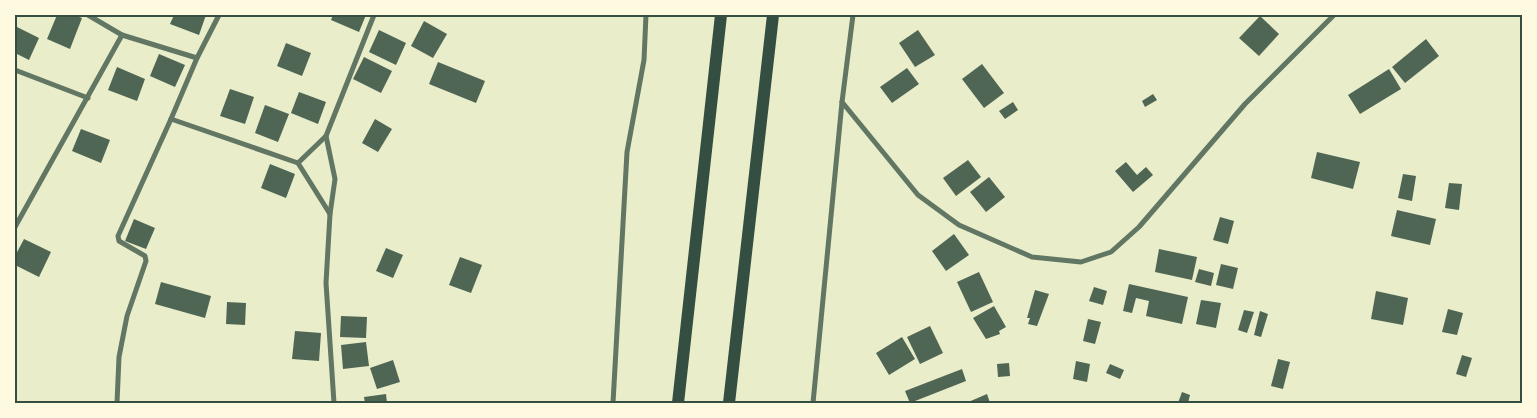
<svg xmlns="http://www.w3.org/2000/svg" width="1537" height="418" font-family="Signika,sans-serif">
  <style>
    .building { fill: #4f6655 }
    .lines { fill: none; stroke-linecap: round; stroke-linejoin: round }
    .minor { stroke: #617663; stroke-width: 5 }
    .motorway { stroke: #344e41; stroke-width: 12 }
    .neatline { fill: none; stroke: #344e41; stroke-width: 2 }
  </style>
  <rect width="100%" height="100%" fill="#e9edc9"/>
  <g class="building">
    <polygon points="57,15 74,15 82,18 70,49 47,39"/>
    <polygon points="174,15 206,15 199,35 170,24"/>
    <polygon points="333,15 366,15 359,32 331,20"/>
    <polygon points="1260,16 1279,34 1259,56 1239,38"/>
    <polygon points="424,21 447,34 433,58 411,46"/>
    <polygon points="15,26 39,38 29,60 15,53"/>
    <polygon points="379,30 406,43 396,65 369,52"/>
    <polygon points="918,30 935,55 915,67 899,43"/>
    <polygon points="1426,39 1439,56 1405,83 1392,67"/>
    <polygon points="286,43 311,53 302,76 277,66"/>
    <polygon points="159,54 185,65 175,87 150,76"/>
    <polygon points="364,57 392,71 381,93 353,79"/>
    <polygon points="438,62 485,81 476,103 429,84"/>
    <polygon points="982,64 1004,93 984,108 962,79"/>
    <polygon points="117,67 145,79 137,101 108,90"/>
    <polygon points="907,68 919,84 892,103 880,87"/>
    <polygon points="1389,69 1401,89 1360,114 1348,95"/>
    <polygon points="230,89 254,97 245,124 220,116"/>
    <polygon points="299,92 326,102 318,124 291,113"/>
    <polygon points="1153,94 1157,100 1145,107 1142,101"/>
    <polygon points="1013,102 1018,110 1005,119 999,111"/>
    <polygon points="265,105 289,114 278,142 255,133"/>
    <polygon points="375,119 392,129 378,152 362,143"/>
    <polygon points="81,129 110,140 101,163 72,151"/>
    <polygon points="1317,152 1360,162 1353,189 1311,178"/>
    <polygon points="968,160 981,177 956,196 943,178"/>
    <polygon points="1126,162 1137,175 1146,167 1153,175 1133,192 1115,171"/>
    <polygon points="270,164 295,174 286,198 261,188"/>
    <polygon points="1403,174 1416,176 1412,201 1398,198"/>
    <polygon points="989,177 1005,197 986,212 970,192"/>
    <polygon points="1449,183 1462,184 1459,210 1445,208"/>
    <polygon points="1397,210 1436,219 1430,245 1391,236"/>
    <polygon points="1220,217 1234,221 1228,244 1213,240"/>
    <polygon points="134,219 155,228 146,249 125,241"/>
    <polygon points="954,234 969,255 946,271 932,251"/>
    <polygon points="24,239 51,252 39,277 15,265 15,256"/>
    <polygon points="386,248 403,255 393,278 376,271"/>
    <polygon points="1159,249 1197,257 1192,280 1155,272"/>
    <polygon points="460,257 482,265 471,293 449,285"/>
    <polygon points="1221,264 1238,268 1233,289 1216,285"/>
    <polygon points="1199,269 1214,273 1211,286 1195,282"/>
    <polygon points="979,272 993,302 971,312 957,282"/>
    <polygon points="161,282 211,296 205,318 155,304"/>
    <polygon points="1129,284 1188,297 1182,324 1146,316 1149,301 1136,298 1132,313 1123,311"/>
    <polygon points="1094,287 1107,291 1103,305 1089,301"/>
    <polygon points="1035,290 1049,294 1037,326 1028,324 1030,318 1027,318"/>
    <polygon points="1376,291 1408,298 1403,325 1371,319"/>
    <polygon points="1201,300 1221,303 1216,328 1196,324"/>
    <polygon points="227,302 246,303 245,325 226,324"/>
    <polygon points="994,306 1006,327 999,331 1000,334 986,339 973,318"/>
    <polygon points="1448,309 1463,313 1457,335 1442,332"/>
    <polygon points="1244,310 1254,312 1247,333 1238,330"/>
    <polygon points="1260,311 1268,314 1261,337 1254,335"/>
    <polygon points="341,316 367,317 366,338 340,337"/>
    <polygon points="1088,319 1101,322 1095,344 1083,341"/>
    <polygon points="930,326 943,353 920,364 907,337"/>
    <polygon points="295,331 321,333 319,361 292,359"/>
    <polygon points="902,337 915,359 889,375 876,353"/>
    <polygon points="366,342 369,366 343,369 341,345"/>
    <polygon points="1462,355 1472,358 1466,377 1456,374"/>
    <polygon points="1278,359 1290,362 1283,389 1271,386"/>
    <polygon points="393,360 400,382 377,389 370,368"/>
    <polygon points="1076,361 1090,364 1087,382 1073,379"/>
    <polygon points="1009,363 1010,376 998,377 997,364"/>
    <polygon points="1110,364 1124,370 1120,379 1106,373"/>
    <polygon points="962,369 966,381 910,403 905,391"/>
    <polygon points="1182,392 1190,395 1188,403 1178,403"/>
    <polygon points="386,394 387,403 365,403 364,397"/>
    <polygon points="987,394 990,403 966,403"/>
  </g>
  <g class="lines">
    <g class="minor">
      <polyline points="88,15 122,35"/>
      <polyline points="219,15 197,58 171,119 298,163 330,214 326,283 334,403"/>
      <polyline points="15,70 88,98"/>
      <polyline points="842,102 918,195 959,225 1032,257 1081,262 1111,252 1139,227 1245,104 1334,15"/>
      <polyline points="326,136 335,179 330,214"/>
      <polyline points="298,163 326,136 374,15"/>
      <polyline points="15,227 122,35 197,58"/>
      <polyline points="117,403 119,357 127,316 146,261 145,256 119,241 118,236 171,119"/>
      <polyline points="613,403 627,152 644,60 646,15"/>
      <polyline points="813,403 842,102 853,15"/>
    </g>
    <g class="motorway">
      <polyline points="678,403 721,15"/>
      <polyline points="729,403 773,15"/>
    </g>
  </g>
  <rect width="1537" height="418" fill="none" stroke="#fefae0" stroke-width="32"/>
  <rect x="16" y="16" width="1505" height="386" class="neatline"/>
</svg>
